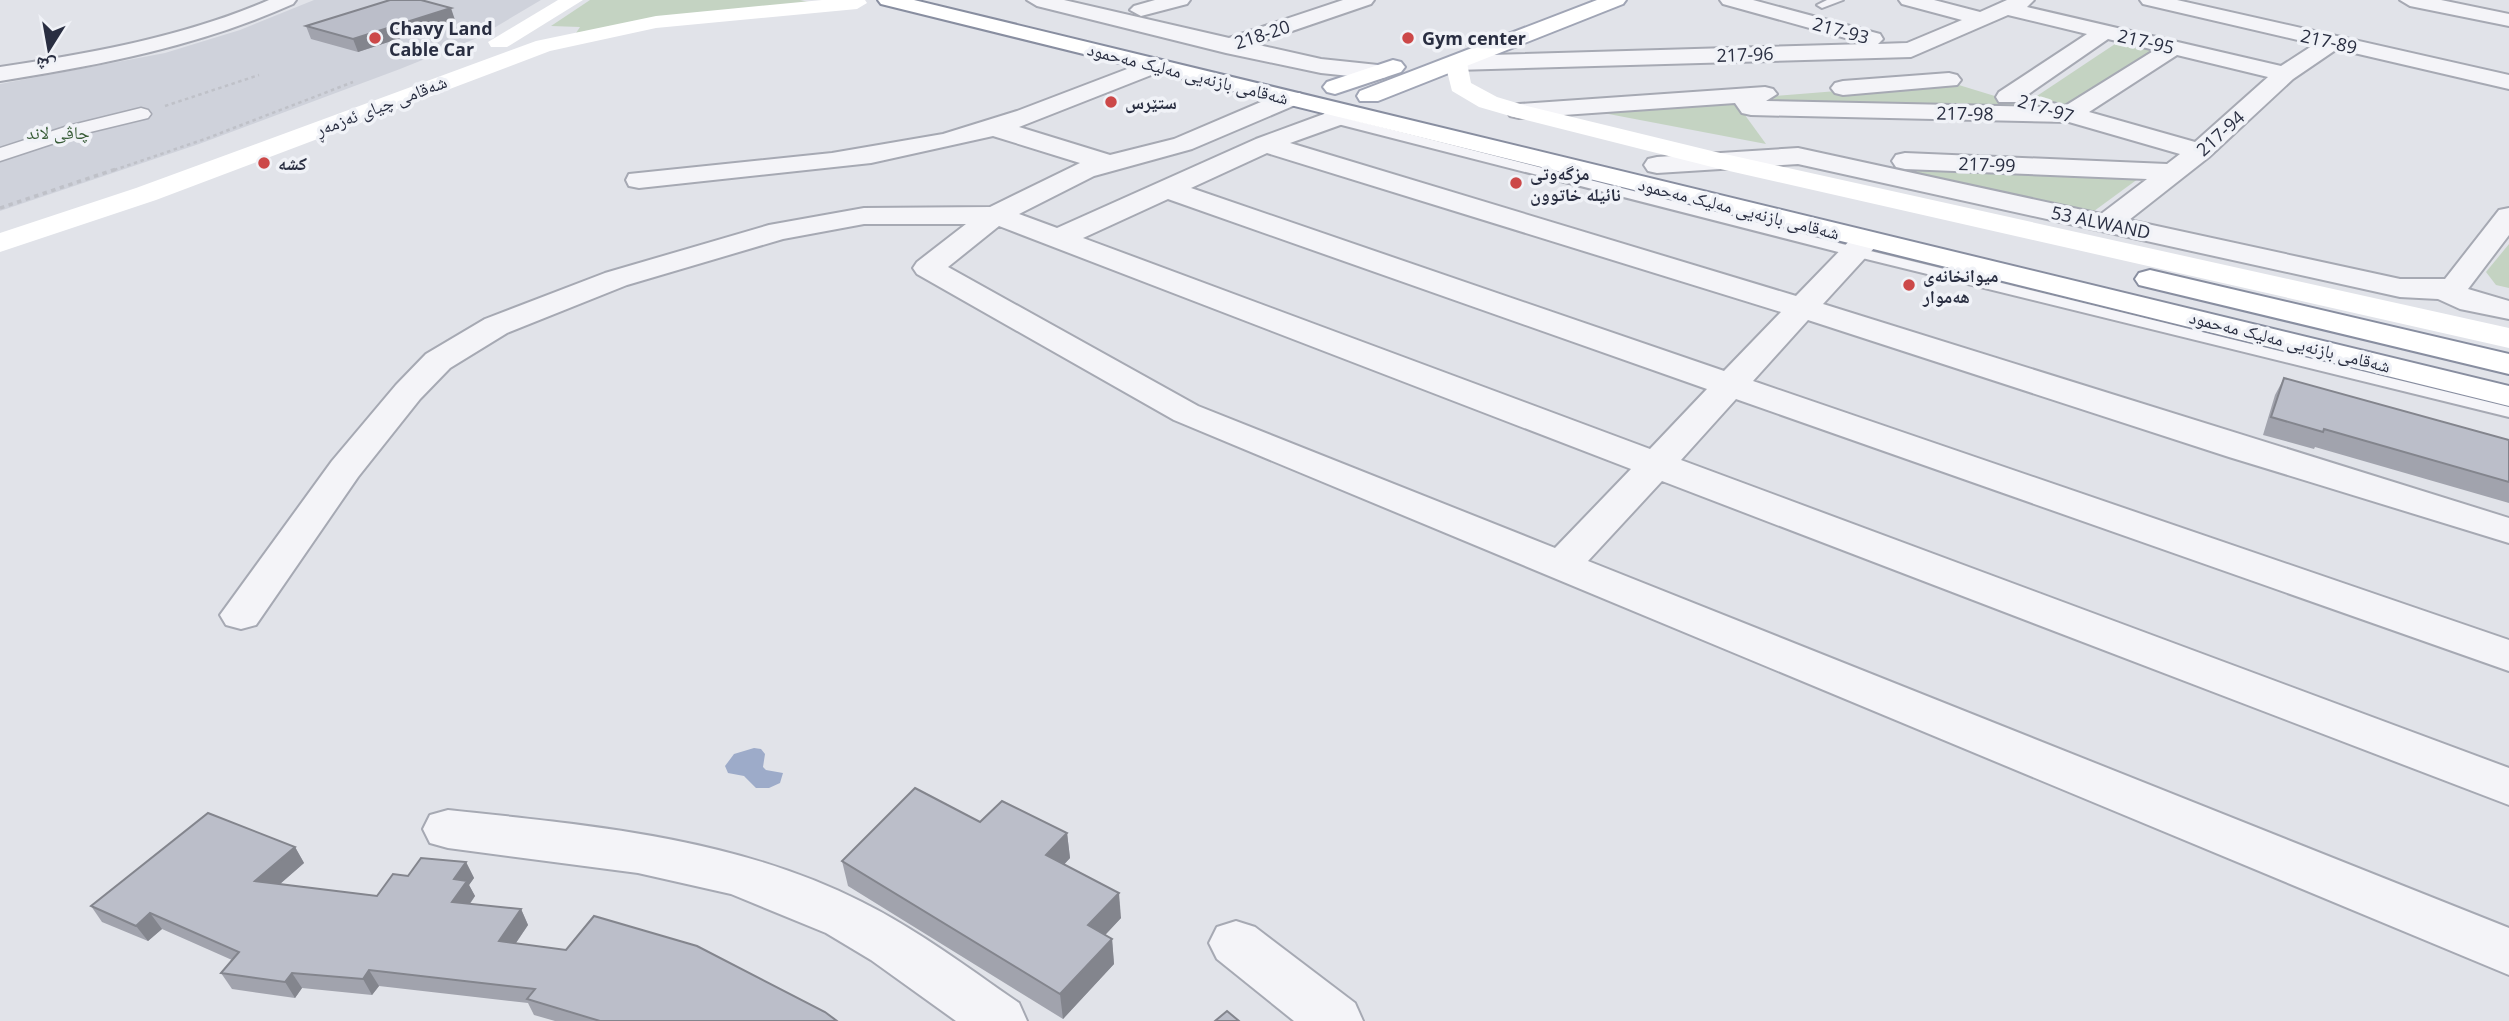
<svg xmlns="http://www.w3.org/2000/svg" width="2509" height="1021" font-family="'Open Sans','Noto Naskh Arabic',sans-serif">
  <style>
    .built { fill: #cfd2db }
    .green { fill: #c4d3c2 }
    .water { fill: #9dabc9 }
    .lines { fill: none; stroke-linecap: round; stroke-linejoin: round }
    .service-casing { stroke: #a6a9b3; stroke-width: 4 }
    .pedestrian-casing { stroke: #a6a9b3; stroke-width: 3 }
    .minor-casing { stroke: #a6a9b3; stroke-width: 4 }
    .primary-casing { stroke: #a0a5b5; stroke-width: 4 }
    .trunk-casing { stroke: #888ea0; stroke-width: 4 }
    .path-far1 { stroke: #bfc1c8; stroke-width: 2.5; stroke-dasharray: 3.5 3.5; stroke-linecap: butt }
    .path { stroke: #bfc1c8; stroke-width: 3.5; stroke-dasharray: 4.5 4.5; stroke-linecap: butt }
    .service { fill: #f4f4f8; fill-rule: evenodd }
    .pedestrian { fill: #f4f4f8; fill-rule: evenodd }
    .minor { fill: #f4f4f8; fill-rule: evenodd }
    .secondary { fill: #fff; fill-rule: evenodd }
    .primary { fill: #fff; fill-rule: evenodd }
    .trunk { fill: #fff; fill-rule: evenodd }
    .wall { fill: #a1a3ad }
    .shaded-wall { fill: #83858d }
    .building { fill: #bbbec9; stroke: #83858d; stroke-width: 2 }
    .poi-dot { fill: #cc4848; stroke: #f0f2f7; stroke-width: 2.5 }
    .labels { text-anchor: middle; dominant-baseline: central; stroke-width: 7; stroke-linejoin: round; paint-order: stroke }
    .far-poi-label { font-size: 18px; font-weight: bold; fill: #292e41; stroke: #f0f2f7; text-anchor: start }
    .far-street-label { font-size: 18px; fill: #292e41; stroke: #f0f2f7 }
    .far-park-label { font-size: 18px; fill: #385c37; stroke: #f0f2f7 }
  </style>
  <rect width="100%" height="100%" fill="#e1e3e9"/>
  <polygon class="built" points="314,0 541,0 477,38 400,69 199,144 0,211 0,84 165,53 240,30"/>
  <g class="green">
    <polygon points="590,0 800,0 809,2 576,33 580,27 551,26"/>
    <polygon points="2124,38 2162,46 2069,113 2028,102"/>
    <polygon points="1949,82 2050,113 1768,101 1774,96"/>
    <polygon points="1734,100 1766,144 1598,112"/>
    <polygon points="1884,167 2146,173 2090,214"/>
    <polygon points="2509,244 2509,288 2496,285 2486,272"/>
  </g>
  <polygon class="water" points="754,748 761,749 765,754 763,767 766,770 783,773 780,783 769,788 756,788 744,776 728,773 725,766 734,754"/>
  <g class="lines">
    <g class="service-casing">
      <g id="service">
        <polygon points="1827,0 1843,0 1822,8 1817,5"/>
        <polygon points="1334,115 1858,248 2509,407 2509,417 1850,255 1330,122 1328,119"/>
      </g>
    </g>
    <g class="pedestrian-casing">
      <polygon id="pedestrian" points="141,108 148,110 151,114 148,118 82,134 0,161 0,148 68,126"/>
    </g>
    <g class="minor-casing">
      <g id="minor">
        <path d="M269 0H296L293 4C199 46 101 65 0 81V67C92 53 183 37 269 0Z"/>
        <polygon points="1027,0 1064,0 1229,38 1343,0 1374,0 1371,4 1254,44 1321,59 1378,65 1386,67 1390,72 1386,77 1378,79 1321,73 1226,53 1037,6"/>
        <polygon points="1155,0 1190,0 1187,4 1141,16 1130,10 1134,6"/>
        <path d="M1720 0H1753L1880 34 1883 39 1878 44 1907 43 1962 20 1902 4 1899 0H1934L1980 12 2007 0H2034L2027 7 2281 66 2315 44 2143 4 2140 0H2177L2509 75V89L2337 49 2293 79 2209 157 2129 220 2400 279H2445L2499 210 2509 208V235L2468 289 2509 301V319L2460 309 2438 299 2400 297 1798 164 1657 173 1648 171 1644 165 1648 159 1657 157 1798 148 2101 214 2147 179 1905 169 1896 167 1892 161 1896 155 1905 153 2167 164 2180 154 2069 122 1751 115 1742 113 1735 103 1519 118 1510 116 1507 111 1510 106 1519 104 1765 87 1773 89 1777 94 1766 101 2042 107 2052 103 2065 106 2155 50 2108 39 2017 102H1999L1996 97 1999 92 2087 34 2008 15 1911 57 1456 70 1445 63 1456 56 1867 44 1723 4ZM2177 55 2268 77 2195 142 2089 112Z"/>
        <polygon points="2400,0 2441,0 2509,14 2509,26 2410,6"/>
        <path d="M1156 58 1167 65 1164 70 1019 127 1110 155 1174 139 1282 93H1300L1303 98 1300 103 1192 149 1094 176 1019 214 1057 228 1256 139 1324 114 1329 105H1347L1350 110 1343 124 1290 143 1796 296 1856 234 1866 231 1876 234 1881 240 1876 246 1823 304 2509 518V543L2229 457 1808 320 1753 381 2509 640V671L1736 399 1681 460 2509 768V805L1662 481 1588 561 2509 928V975L1174 420 917 274 913 268 917 262 966 224H864L783 239 627 285 507 333 450 368 420 399 358 477 256 625 241 629 226 625 220 615 332 461 396 385 426 354 485 319 605 273 769 225 864 208 990 207 1080 163 993 136 871 163 639 188 629 186 626 180 629 174 832 153 943 134 1017 111ZM1267 153 1781 312 1724 371 1191 188ZM1168 199 1707 389 1650 449 1083 238ZM999 226 1631 469 1555 548 1198 406 948 267Z"/>
        <polygon points="1949,73 1957,75 1961,80 1957,85 1843,95 1835,93 1831,88 1835,83 1843,81"/>
        <path d="M448 810C588 825 734 837 862 902 918 930 968 968 1019 1003L1027 1021H956L871 960 826 933 731 894 638 873 448 848 430 843 423 829 430 815Z"/>
        <polygon points="1236,921 1255,927 1355,1003 1363,1021 1294,1021 1217,959 1209,943 1217,927"/>
      </g>
    </g>
    <g class="primary-casing">
      <g id="primary">
        <polygon points="1597,0 1626,0 1623,4 1378,101 1360,101 1357,96 1360,91"/>
        <polygon points="1393,60 1401,62 1405,67 1401,72 1335,94 1327,92 1323,87 1327,82"/>
      </g>
    </g>
    <g class="trunk-casing">
      <g id="trunk">
        <polygon points="878,0 914,0 2509,386 2509,406 881,4"/>
        <polygon points="2150,270 2509,354 2509,374 2139,285 2135,279 2139,273"/>
      </g>
    </g>
    <g class="path-far1">
      <polyline points="165,106 259,75"/>
      <polyline points="114,170 205,139 353,82"/>
    </g>
    <polyline class="path" points="0,208 119,168"/>
    <use href="#service" class="service"/>
    <use href="#pedestrian" class="pedestrian"/>
    <use href="#minor" class="minor"/>
    <g class="secondary">
      <polygon points="558,0 583,0 507,47 491,47 488,42"/>
      <polygon points="822,0 865,0 867,3 857,9 656,28 550,51 156,200 0,252 0,233 136,188 536,41 656,16"/>
      <polygon points="1456,56 1467,63 1471,83 1497,97 1527,106 1716,152 2509,328 2509,348 1716,168 1510,116 1479,107 1452,91 1445,63"/>
    </g>
    <use href="#primary" class="primary"/>
    <use href="#trunk" class="trunk"/>
  </g>
  <g class="wall">
    <polygon points="455,20 358,52 311,39 306,26"/>
    <polygon points="2284,378 2509,440 2509,503 2315,447 2314,449 2263,435 2275,395"/>
    <polygon points="980,822 1067,833 1070,858 1064,864 1121,918 1105,935 1112,939 1114,964 1063,1019 848,886 842,861"/>
    <polygon points="295,847 304,863 280,884 377,896 408,876 466,862 474,878 469,885 475,896 470,904 521,909 528,925 516,943 837,1021 555,1021 534,1015 528,1003 379,986 372,995 302,988 295,998 232,989 221,973 232,960 162,929 148,941 102,922 91,906"/>
  </g>
  <g class="shaded-wall">
    <polygon points="451,8 455,20 358,52 353,39"/>
    <polygon points="1067,833 1070,858 1050,880 1046,855"/>
    <polygon points="295,847 304,863 265,897 255,881"/>
    <polygon points="466,862 474,878 469,885 475,896 460,917 452,902 454,879"/>
    <polygon points="1119,893 1121,918 1091,950 1088,925"/>
    <polygon points="521,909 528,925 507,956 499,941"/>
    <polygon points="150,913 162,929 148,941 136,926"/>
    <polygon points="1112,939 1114,964 1063,1019 1060,994"/>
    <polygon points="369,970 379,986 372,995 363,979"/>
    <polygon points="292,973 302,988 295,998 285,982"/>
  </g>
  <g class="building">
    <polygon points="390,0 421,0 451,8 353,39 306,26"/>
    <polygon points="2284,378 2509,440 2509,482 2324,429 2323,432 2271,417"/>
    <polygon points="915,788 980,822 1002,801 1067,833 1046,855 1119,893 1088,925 1112,939 1060,994 842,861"/>
    <polygon points="208,813 295,847 255,881 377,896 393,874 408,876 421,858 466,862 454,879 467,881 452,902 521,909 499,941 566,950 594,916 697,946 825,1012 837,1021 600,1021 527,999 535,989 369,970 363,979 292,973 285,982 221,973 239,952 150,913 136,926 91,906"/>
    <polygon points="1227,1011 1239,1021 1215,1021"/>
  </g>
  <g class="poi-dot">
    <circle cx="375" cy="38" r="7"/>
    <circle cx="1408" cy="38" r="7"/>
    <circle cx="1111" cy="102" r="7"/>
    <circle cx="264" cy="163" r="7"/>
    <circle cx="1516" cy="183" r="7"/>
    <circle cx="1909" cy="285" r="7"/>
  </g>
  <g class="labels">
    <g class="far-poi-label">
      <text x="389" y="28">Chavy Land<tspan x="389" dy="21">Cable Car</tspan></text>
      <text x="1422" y="38">Gym center</text>
      <text x="1125" y="102">ستێرس</text>
      <text x="278" y="163">كشه</text>
      <text x="1530" y="173">مزگەوتی<tspan x="1530" dy="21">نائیلە خاتوون</tspan></text>
      <text x="1923" y="275">میوانخانەی<tspan x="1923" dy="21">هەموار</tspan></text>
    </g>
    <g class="far-street-label">
      <text transform="translate(1841 30) rotate(15)">217-93</text>
      <text transform="translate(1262 34) rotate(-18)">218-20</text>
      <text transform="translate(2146 41) rotate(13)">217-95</text>
      <text transform="translate(2329 41) rotate(13)">217-89</text>
      <text transform="translate(1745 54) rotate(-2)">217-96</text>
      <text transform="translate(1188 73) rotate(14)">شەقامی بازنەیی مەلیک مەحمود</text>
      <text transform="translate(381 105) rotate(-21)">شەقامی چیای ئەزمەڕ</text>
      <text transform="translate(2046 108) rotate(17)">217-97</text>
      <text transform="translate(1965 113) rotate(1)">217-98</text>
      <text transform="translate(2220 133) rotate(-42)">217-94</text>
      <text transform="translate(1987 164) rotate(2)">217-99</text>
      <text transform="translate(1739 208) rotate(14)">شەقامی بازنەیی مەلیک مەحمود</text>
      <text transform="translate(2101 222) rotate(12)">53 ALWAND</text>
      <text transform="translate(2290 341) rotate(14)">شەقامی بازنەیی مەلیک مەحمود</text>
    </g>
    <g class="far-park-label">
      <text x="58" y="132">چاڤی لاند</text>
    </g>
  </g>
  <g transform="translate(49 49) rotate(191)" stroke="#f0f2f7" stroke-width="5" paint-order="stroke">
  <path d="M0-5L12 26L0 18L-12 26Z" fill="#292e41"/>
  <text y="-10" font-size="19" font-weight="bold" text-anchor="middle" fill="#292e41">ش</text>
  </g>
</svg>
